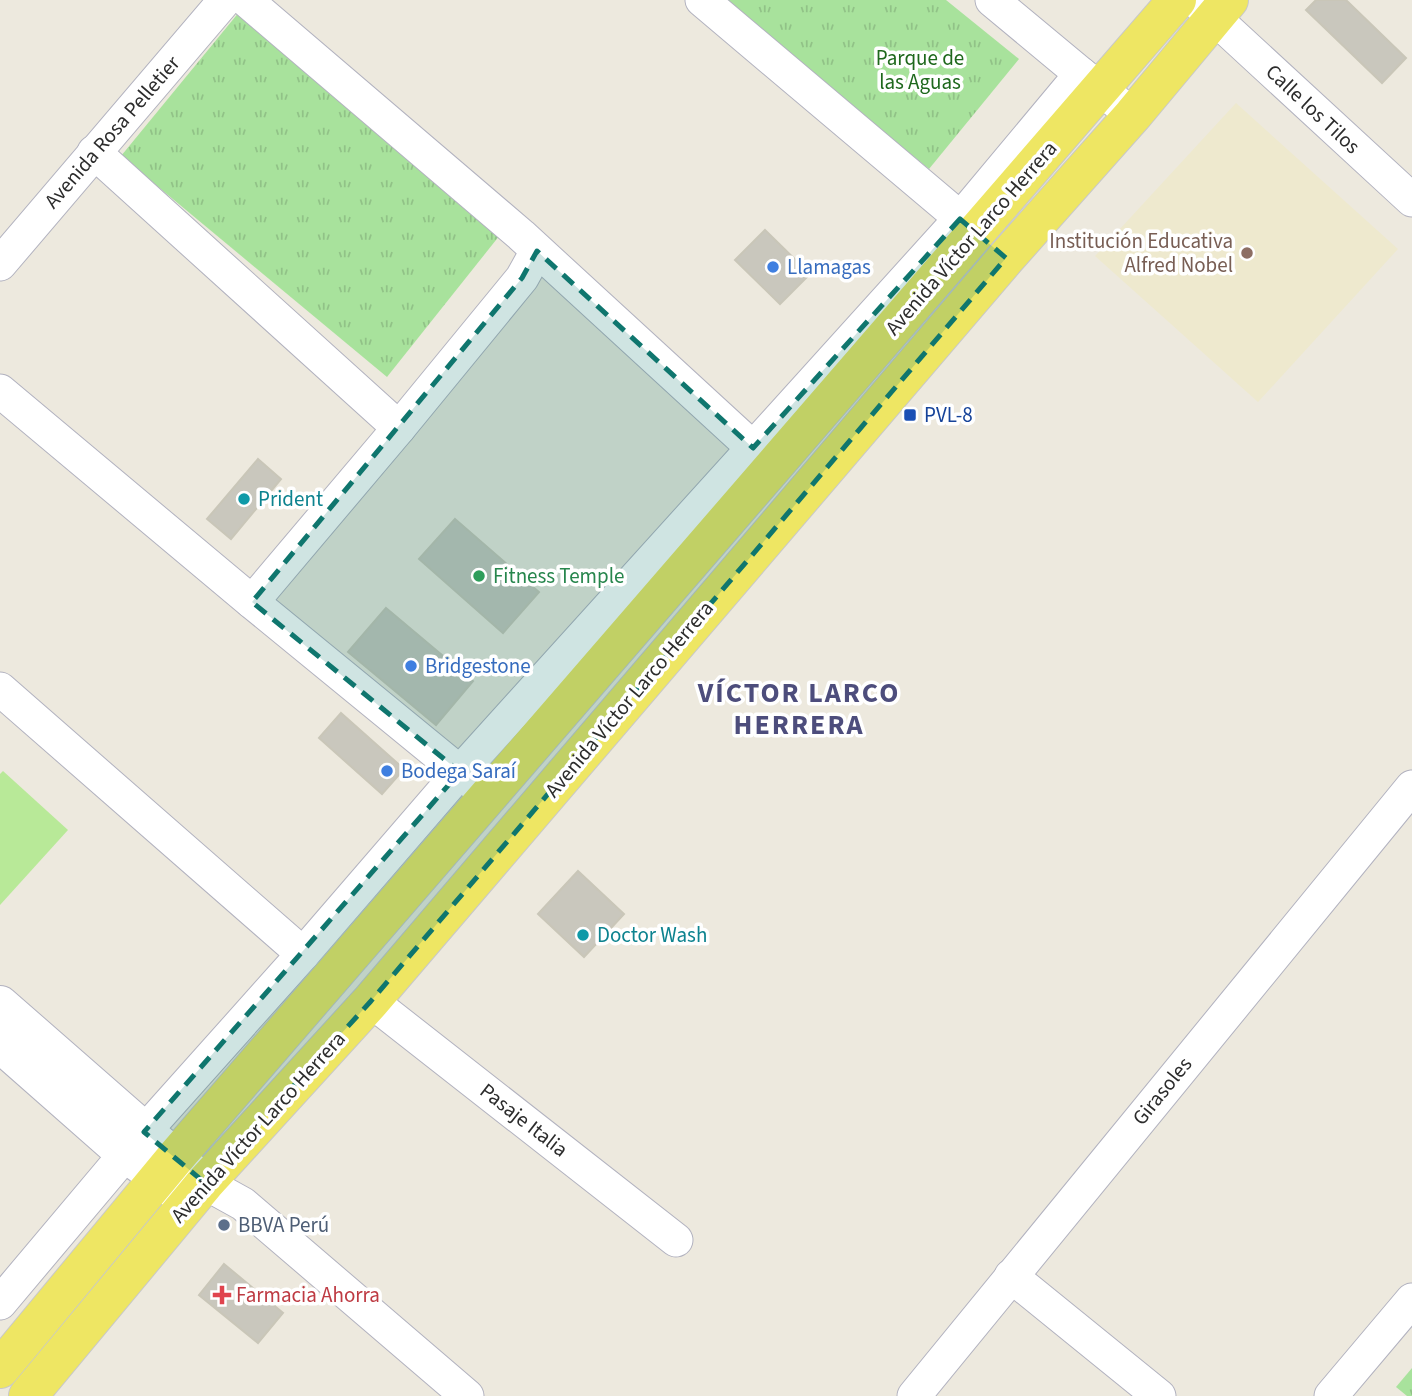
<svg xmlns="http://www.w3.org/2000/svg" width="1412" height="1396" font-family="'Source Sans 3',sans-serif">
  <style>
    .education { fill: #eee9ce }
    .park { fill: url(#park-tufts) }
    .pitch { fill: #b8e998 }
    .building { fill: #c9c7bd; stroke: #c9c6b8; stroke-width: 2 }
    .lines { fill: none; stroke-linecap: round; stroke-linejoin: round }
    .minor-casing { stroke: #b2b2bf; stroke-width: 35 }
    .tertiary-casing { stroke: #b2b2bf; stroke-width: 40 }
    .primary-casing { stroke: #c8c8c8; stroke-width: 40 }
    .minor { stroke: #fff; stroke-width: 33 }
    .tertiary { stroke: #fff; stroke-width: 38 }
    .primary { stroke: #eee663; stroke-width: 38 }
    .marked { fill: #0f766e; fill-opacity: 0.2; stroke: #0f766e; stroke-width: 5; stroke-dasharray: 14 9; stroke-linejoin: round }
    .education-dot { fill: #8d6e63; stroke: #fff; stroke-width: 2.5 }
    .shop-dot { fill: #3f7fe0; stroke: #fff; stroke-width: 2.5 }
    .transit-dot { fill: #1a4fb4; stroke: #fff; stroke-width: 2.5 }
    .culture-dot { fill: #0f9aa8; stroke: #fff; stroke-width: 2.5 }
    .leisure-dot { fill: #2e9e5b; stroke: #fff; stroke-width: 2.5 }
    .service-dot { fill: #5c6f8a; stroke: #fff; stroke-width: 2.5 }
    .health-dot { fill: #e0444e; stroke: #fff; stroke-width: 2.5 }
    .labels { text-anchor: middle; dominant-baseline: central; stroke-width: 7; stroke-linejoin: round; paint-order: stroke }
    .park-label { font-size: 21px; fill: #1e681c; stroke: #fff }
    .street-label { font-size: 21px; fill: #2c2c2c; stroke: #fff }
    .education-label { font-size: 21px; fill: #785e54; stroke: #fff; text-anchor: end }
    .shop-label { font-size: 21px; fill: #366cbe; stroke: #fff; text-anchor: start }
    .transit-label { font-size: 21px; fill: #164399; stroke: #fff; text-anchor: start }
    .culture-label { font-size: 21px; fill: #0d838f; stroke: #fff; text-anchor: start }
    .leisure-label { font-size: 21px; fill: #27864d; stroke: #fff; text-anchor: start }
    .service-label { font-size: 21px; fill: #4e5e75; stroke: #fff; text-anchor: start }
    .health-label { font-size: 21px; fill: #be3a42; stroke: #fff; text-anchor: start }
    .district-label { font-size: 28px; font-weight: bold; letter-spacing: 2px; fill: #4d4d7c; stroke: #fff }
  </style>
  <defs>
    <pattern id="park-tufts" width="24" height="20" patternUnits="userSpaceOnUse" patternTransform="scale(1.75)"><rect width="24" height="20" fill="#a8e29c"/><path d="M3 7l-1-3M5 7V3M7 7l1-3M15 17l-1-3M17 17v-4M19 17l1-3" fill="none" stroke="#91c287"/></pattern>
  </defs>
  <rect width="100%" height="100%" fill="#ede9de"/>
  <polygon class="education" points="1236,103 1398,249 1258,402 1095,256"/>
  <g class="park">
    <polygon points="722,0 946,0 1019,59 929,169"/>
    <polygon points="240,11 500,235 387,377 121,156"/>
    <polygon points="1412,1368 1412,1396 1407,1396 1396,1387"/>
  </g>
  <polygon class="pitch" points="3,771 68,830 0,905 0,774"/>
  <g class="building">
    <polygon points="1316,0 1346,0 1406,58 1382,83 1306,10"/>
    <polygon points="765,230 810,274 780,304 735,260"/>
    <polygon points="258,459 281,479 231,539 207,519"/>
    <polygon points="455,519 539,592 503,633 419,559"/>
    <polygon points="386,608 473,681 436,725 348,652"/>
    <polygon points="341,713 404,769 382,794 319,738"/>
    <polygon points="578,871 624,914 584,957 538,914"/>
    <polygon points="224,1264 283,1313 258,1343 199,1295"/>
  </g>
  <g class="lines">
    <g class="minor-casing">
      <g id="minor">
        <polyline points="246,0 521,235 753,448"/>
        <polyline points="702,0 978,233"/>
        <polyline points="992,0 1081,74 1133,115"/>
        <polyline points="1195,0 1412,200"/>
        <polyline points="94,152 399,428"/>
        <polyline points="0,264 225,0"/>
        <polyline points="0,391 252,602 478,787"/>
        <polyline points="252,602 399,428 522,278 537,251"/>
        <polyline points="0,689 303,954"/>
        <polyline points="371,1001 676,1240"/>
        <polyline points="205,1183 243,1204 467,1396"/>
        <polyline points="1011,1276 1159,1396"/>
        <polyline points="0,1303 144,1132 303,954 460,772 960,219 1081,74"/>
        <polyline points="914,1396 1412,787"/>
        <polyline points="1331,1396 1412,1300"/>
      </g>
    </g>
    <g class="tertiary-casing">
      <g id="tertiary">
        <polyline points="0,1005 200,1180"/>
        <polyline points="0,1043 126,1154 159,1177 183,1197"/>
      </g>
    </g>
    <g class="primary-casing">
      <g id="primary">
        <polyline points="0,1369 175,1158 1177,0"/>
        <polyline points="28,1396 205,1183 371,1001 1006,258 1133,115 1229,0"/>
      </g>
    </g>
    <use href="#minor" class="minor"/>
    <use href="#tertiary" class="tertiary"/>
    <use href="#primary" class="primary"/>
  </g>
  <path class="marked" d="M960 219 1006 258 371 1001 205 1183 144 1132 460 772 252 602 522 278 537 251 753 448Z"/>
  <circle class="education-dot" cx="1247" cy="253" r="7"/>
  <g class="shop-dot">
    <circle cx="773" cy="267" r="7"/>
    <circle cx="411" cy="666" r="7"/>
    <circle cx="387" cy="771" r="7"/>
  </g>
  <rect class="transit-dot" x="903" y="408" width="14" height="14" rx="3.5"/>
  <g class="culture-dot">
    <circle cx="244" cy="499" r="7"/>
    <circle cx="583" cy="935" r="7"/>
  </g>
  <circle class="leisure-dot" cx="479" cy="576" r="7"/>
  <circle class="service-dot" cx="224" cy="1225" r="7"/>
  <path class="health-dot" d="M218.5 1284.5h7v7h7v7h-7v7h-7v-7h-7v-7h7z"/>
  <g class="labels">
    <g class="park-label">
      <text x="920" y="58">Parque de<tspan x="920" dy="24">las Aguas</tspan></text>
    </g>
    <g class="street-label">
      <text transform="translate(1313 109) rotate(43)">Calle los Tilos</text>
      <text transform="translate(112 132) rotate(-49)">Avenida Rosa Pelletier</text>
      <text transform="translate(971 238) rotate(-49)">Avenida Víctor Larco Herrera</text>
      <text transform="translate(629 699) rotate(-50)">Avenida Víctor Larco Herrera</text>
      <text transform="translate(1162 1091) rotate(-51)">Girasoles</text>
      <text transform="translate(524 1120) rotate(38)">Pasaje Italia</text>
      <text transform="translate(258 1127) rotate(-48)">Avenida Víctor Larco Herrera</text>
    </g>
    <g class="education-label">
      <text x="1233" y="241">Institución Educativa<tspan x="1233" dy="24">Alfred Nobel</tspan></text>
    </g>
    <g class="shop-label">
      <text x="787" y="267">Llamagas</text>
      <text x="425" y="666">Bridgestone</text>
      <text x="401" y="771">Bodega Saraí</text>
    </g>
    <g class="transit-label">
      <text x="924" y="415">PVL-8</text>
    </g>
    <g class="culture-label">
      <text x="258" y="499">Prident</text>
      <text x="597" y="935">Doctor Wash</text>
    </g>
    <g class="leisure-label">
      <text x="493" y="576">Fitness Temple</text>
    </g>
    <g class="service-label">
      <text x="238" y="1225">BBVA Perú</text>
    </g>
    <g class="health-label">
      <text x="236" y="1295">Farmacia Ahorra</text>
    </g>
    <g class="district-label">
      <text x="799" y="693">VÍCTOR LARCO<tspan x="799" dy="32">HERRERA</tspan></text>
    </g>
  </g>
</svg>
